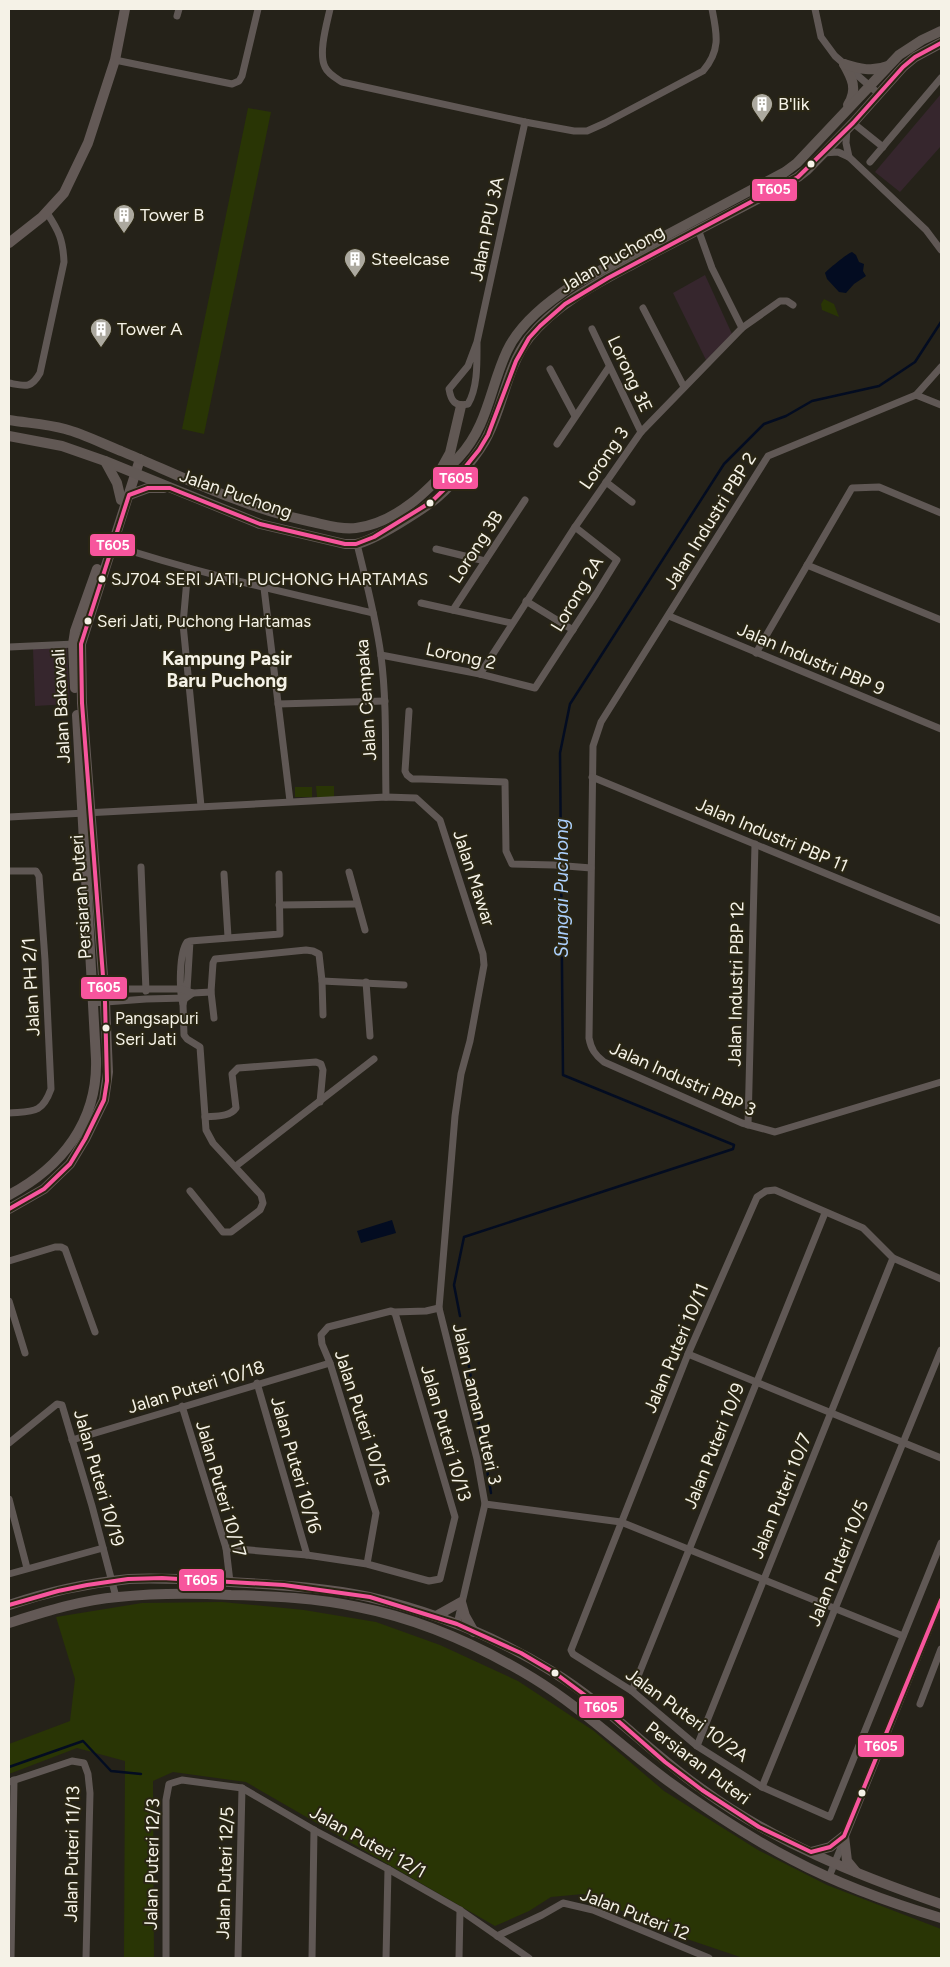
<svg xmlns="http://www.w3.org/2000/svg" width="950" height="1967" font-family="Figtree,sans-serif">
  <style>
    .commercial { fill: #36262d }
    .green { fill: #293505 }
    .water { fill: #030c21 }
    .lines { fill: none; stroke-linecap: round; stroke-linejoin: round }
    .stream { stroke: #030c21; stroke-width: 2.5 }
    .street { stroke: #605855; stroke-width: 7 }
    .secondary { stroke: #635956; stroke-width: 10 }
    .primary { stroke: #615854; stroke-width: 10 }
    .bus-1-casing { stroke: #2a2614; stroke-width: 8 }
    .bus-1 { stroke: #f7559d; stroke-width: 4 }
    .bus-dot { fill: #f5f2e7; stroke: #2a2614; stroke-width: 2 }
    .labels { text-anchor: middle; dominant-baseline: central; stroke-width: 4; stroke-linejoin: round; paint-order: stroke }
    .bus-label { font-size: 17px; fill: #f5f2e7; stroke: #2a2614; text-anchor: start }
    .poi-label { font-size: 18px; fill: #f5f2e7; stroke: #2a2614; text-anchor: start }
    .street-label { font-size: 18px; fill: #f5f2e7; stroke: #2a2614 }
    .neighbourhood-label { font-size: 19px; font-weight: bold; fill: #f5f2e7; stroke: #2a2614 }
    .water-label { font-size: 19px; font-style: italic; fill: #acd0fd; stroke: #2a2614 }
    .line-badge { stroke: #2a2614; stroke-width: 2 }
    .badge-label { font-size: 14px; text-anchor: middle; font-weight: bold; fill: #fff }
  </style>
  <rect width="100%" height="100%" fill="#252219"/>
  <g class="commercial">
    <polygon points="941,94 941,146 900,192 875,172"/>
    <polygon points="705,275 732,334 706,360 673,293"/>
    <polygon points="67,647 70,704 35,706 33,649"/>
  </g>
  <g class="green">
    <polygon points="248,108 271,112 204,434 182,429"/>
    <polygon points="824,299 834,304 839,317 822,310 821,304"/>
    <polygon points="316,786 334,786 334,797 317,797"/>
    <rect x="295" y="787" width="17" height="10"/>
    <polygon points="222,1602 304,1610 376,1622 440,1645 518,1681 594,1731 664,1791 758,1850 827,1885 941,1929 941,1958 743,1958 681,1937 583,1894 551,1897 529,1911 495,1926 246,1782 173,1772 153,1781 154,1958 124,1958 125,1761 77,1748 9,1774 9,1744 70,1721 75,1679 56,1617 142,1603"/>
  </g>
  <g class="water">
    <path d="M852 252 856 255 859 262 864 264 863 271 866 276 854 284 846 293 839 292 827 279 825 273C827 270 848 253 852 252Z"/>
    <polygon points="392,1220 396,1233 361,1243 357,1231"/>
  </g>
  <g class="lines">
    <g class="stream">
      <polyline points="460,1316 454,1285 464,1237 733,1149 734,1145 563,1075 560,753 570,704 724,464 764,424 786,416 812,401 879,386 915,362 941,322"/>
      <polyline points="467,1355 491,1493"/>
      <polyline points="9,1767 83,1741 111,1771 141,1774"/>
    </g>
    <g class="street">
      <path d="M330 9C327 23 318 53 325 67 328 74 336 78 342 82L525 122 574 131H587L605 123 703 71C721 50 717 34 712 9"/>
      <polyline points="815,9 821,37 835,56 879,94"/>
      <polyline points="177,16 179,9"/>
      <polyline points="115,60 232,84 239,81 242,76 258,9"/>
      <polyline points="853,123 883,147"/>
      <polyline points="847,129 846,143 849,157"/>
      <polyline points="823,153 838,152 849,157 926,230 941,250"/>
      <polyline points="870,162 941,78"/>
      <polyline points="698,229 712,268 742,328"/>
      <polyline points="643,308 684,387"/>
      <polyline points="592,329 641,432"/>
      <path d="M477 342C477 362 478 387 468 404 455 407 451 401 449 389L468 366 477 342 525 122"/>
      <path d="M941 367 916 395 768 456 601 722 593 746 589 1038C591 1049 595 1055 604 1062L742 1123 775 1132 941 1082"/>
      <polyline points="550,369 575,416"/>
      <path d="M9 383C25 386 31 389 40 373L64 262C63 240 59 231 47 213"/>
      <polyline points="916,395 941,405"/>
      <polyline points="557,444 609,367"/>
      <polyline points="606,482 632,502"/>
      <path d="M106 543C193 572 283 592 373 613"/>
      <path d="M357 544C366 581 376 618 381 656 387 703 385 750 386 797"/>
      <polyline points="436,549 485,561"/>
      <polyline points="807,565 941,620"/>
      <polyline points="188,568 183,624 201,806"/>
      <polyline points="264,588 290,801"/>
      <polyline points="526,601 573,630"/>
      <polyline points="421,603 511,623"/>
      <polyline points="453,610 525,500"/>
      <polyline points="669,616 941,729"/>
      <polyline points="9,647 75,644"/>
      <polyline points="756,653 852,488 879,487 941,513"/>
      <polyline points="381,655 480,674 535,688 596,594 617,560 575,527"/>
      <polyline points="480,674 575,527 641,432 742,328 780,301 787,301 793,305"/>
      <polyline points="278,704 385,701"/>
      <polyline points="409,711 405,771 407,775 412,779 422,779 505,782 506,851 512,864 554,865 591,868"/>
      <polyline points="592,777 941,921"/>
      <polyline points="9,817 386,797 416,798 440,820 483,954 484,965 470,1041 461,1074 455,1116 439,1308 477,1459 485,1504 457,1624"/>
      <polyline points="141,867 146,991"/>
      <path d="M9 871H36L39 876 45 960 51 1089C42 1114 33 1111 9 1113"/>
      <polyline points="349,872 365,930"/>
      <polyline points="224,874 228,937"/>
      <polyline points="279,905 357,904"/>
      <path d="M190 941 187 990 183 1004C179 991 179 953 187 942L190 941 280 934 279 874"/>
      <polyline points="322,981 404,985"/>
      <polyline points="366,982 370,1036"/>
      <polyline points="193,993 211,992"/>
      <polyline points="92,1003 146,999 186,998 193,993 181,989 100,989"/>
      <polyline points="183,1004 184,1035 187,1039 200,1047 206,1130 213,1143 261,1195 263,1203 260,1210 231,1232 223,1232 190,1191"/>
      <polyline points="214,1018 211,992 213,963 215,959 306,950 313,951 319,954 322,981 323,1015"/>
      <path d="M205 1117C215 1116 230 1117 236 1108L232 1074 238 1068 316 1062 321 1064 323 1070 320 1102"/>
      <polyline points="748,1125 755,844"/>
      <polyline points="236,1166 374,1059"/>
      <polyline points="9,1261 55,1247 61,1247 65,1249 95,1332"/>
      <polyline points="941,1279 893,1258 863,1228 775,1190 766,1191 757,1197 688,1354 571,1650 573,1654 632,1691 697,1746 762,1787 830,1817 941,1543"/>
      <polyline points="9,1301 25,1353"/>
      <polyline points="394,1312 426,1311 439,1308"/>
      <polyline points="688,1354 941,1458"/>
      <polyline points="257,1383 307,1555"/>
      <polyline points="182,1406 226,1548 230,1582"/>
      <polyline points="72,1440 330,1363"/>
      <polyline points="9,1443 57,1404 62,1405 92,1506 116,1597"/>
      <polyline points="9,1499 27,1568"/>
      <polyline points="485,1504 621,1522 903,1636"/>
      <polyline points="226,1548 307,1555 367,1564 429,1581 440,1579 455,1517 395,1313 391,1311 328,1327 321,1335 322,1344 330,1363 376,1513 367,1564"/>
      <polyline points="9,1574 103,1548"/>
      <polyline points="632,1691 825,1213"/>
      <polyline points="920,1704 941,1649"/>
      <polyline points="697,1746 893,1258"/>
      <polyline points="9,1782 72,1761 84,1763 88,1774 90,1793 86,1958"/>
      <polyline points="762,1787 941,1350"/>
      <polyline points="829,1877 941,1600"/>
      <polyline points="497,1936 542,1915 563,1903 593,1910 709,1958"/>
      <polyline points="11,1958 14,1780"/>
      <polyline points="166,1958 166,1800 169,1784 182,1780 242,1788 314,1830 388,1869 460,1910 529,1958"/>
      <polyline points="238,1958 242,1788"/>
      <polyline points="312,1958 314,1830"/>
      <polyline points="386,1958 388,1869"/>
      <polyline points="459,1958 460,1910"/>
    </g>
    <g class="secondary">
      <polyline points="9,243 42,217 64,193 88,143 115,60 125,9"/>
      <polyline points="75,688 73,644 75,631 97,569"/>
      <path d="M9 1195C62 1167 98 1121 96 1059L77 715"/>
      <polyline points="9,1209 44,1189 70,1164 85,1139 104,1100 108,1072 105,1002 82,703 81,644 140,459"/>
      <path d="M9 1605C47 1592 89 1583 129 1579 163 1577 197 1580 231 1582 277 1585 324 1587 369 1597 433 1612 497 1637 553 1672 607 1705 650 1753 702 1789 774 1842 857 1875 941 1904"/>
      <polyline points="436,1616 461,1602 465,1616 474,1632"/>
      <path d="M9 1623C44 1612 81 1600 118 1597 155 1593 194 1593 231 1595 274 1596 316 1598 358 1607 420 1619 480 1646 533 1678 582 1708 622 1747 668 1781 708 1810 750 1838 793 1860 840 1885 891 1903 941 1918"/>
      <polyline points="844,1836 847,1861 856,1872"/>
      <polyline points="811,1852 830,1847 844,1836"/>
    </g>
    <g class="primary">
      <path d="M844 64C852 78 858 89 848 105"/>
      <path d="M844 64C859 69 873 72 888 66"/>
      <path d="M9 420C27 423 47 424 65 429 84 434 103 444 121 451 183 477 242 507 308 521 323 524 340 530 356 528 400 522 431 487 459 457 488 426 490 387 507 351 520 323 548 302 573 285L785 172 797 163 899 55 922 40 941 31"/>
      <path d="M9 436 62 446 105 461 260 524 345 544C348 544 353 544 356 544 374 541 424 509 438 497 453 484 480 453 488 435 504 403 507 367 529 338 557 303 598 283 637 262 690 233 745 207 798 177L807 170 853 123 903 67 915 57 941 43"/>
      <polyline points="105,461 117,483 121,500"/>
      <polyline points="440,471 450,453 461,406"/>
      <polyline points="129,495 148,488 164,488"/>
    </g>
    <g class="bus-1-casing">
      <g id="bus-1">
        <polyline points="9,1209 44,1189 70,1164 85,1139 104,1100 107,1081 105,1002 82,703 81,644 129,495 148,488 170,488 260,524 345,544 356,544 374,537 431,502 458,476 479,450 488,435 516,361 529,338 540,326 565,304 608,278 798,177 853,123 903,67 915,57 941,43"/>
        <polyline points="9,1605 58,1591 87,1585 128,1579 162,1578 284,1585 370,1597 457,1624 521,1653 555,1673 609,1713 665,1762 702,1790 759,1827 811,1852 830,1847 844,1836 941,1600"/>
      </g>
    </g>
    <use href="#bus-1" class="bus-1"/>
  </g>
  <defs>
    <g id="building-pin" transform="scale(1.125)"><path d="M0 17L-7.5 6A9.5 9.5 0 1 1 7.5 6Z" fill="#aca99f" stroke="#2a2614"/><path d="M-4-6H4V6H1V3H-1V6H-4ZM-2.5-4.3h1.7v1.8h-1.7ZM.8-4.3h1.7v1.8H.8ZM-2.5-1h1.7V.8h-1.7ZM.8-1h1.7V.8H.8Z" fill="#fff"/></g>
  </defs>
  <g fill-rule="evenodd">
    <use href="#building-pin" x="762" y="104"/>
    <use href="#building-pin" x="124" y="215"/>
    <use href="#building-pin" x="355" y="259"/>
    <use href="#building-pin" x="101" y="329"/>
  </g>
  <g class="bus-dot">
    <circle cx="811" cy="164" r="4.5"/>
    <circle cx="430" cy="503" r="4.5"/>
    <circle cx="102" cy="579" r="4.5"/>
    <circle cx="88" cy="621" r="4.5"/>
    <circle cx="106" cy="1028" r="4.5"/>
    <circle cx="555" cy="1673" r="4.5"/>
    <circle cx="862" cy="1793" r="4.5"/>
  </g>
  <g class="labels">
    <g class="bus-label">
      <text x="111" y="579">SJ704 SERI JATI, PUCHONG HARTAMAS</text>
      <text x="97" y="621">Seri Jati, Puchong Hartamas</text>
      <text x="115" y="1018">Pangsapuri<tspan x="115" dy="21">Seri Jati</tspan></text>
    </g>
    <g class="poi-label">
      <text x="778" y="104">B'lik</text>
      <text x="140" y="215">Tower B</text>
      <text x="371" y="259">Steelcase</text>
      <text x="117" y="329">Tower A</text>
    </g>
    <g class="street-label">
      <text transform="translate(487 229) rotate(-78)">Jalan PPU 3A</text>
      <text transform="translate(612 259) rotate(-30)">Jalan Puchong</text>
      <text transform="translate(630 374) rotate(65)">Lorong 3E</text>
      <text transform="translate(604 458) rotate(-55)">Lorong 3</text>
      <text transform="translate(236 494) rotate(19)">Jalan Puchong</text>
      <text transform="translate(710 521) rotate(-58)">Jalan Industri PBP 2</text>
      <text transform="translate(476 547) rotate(-57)">Lorong 3B</text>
      <text transform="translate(577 594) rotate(-59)">Lorong 2A</text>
      <text transform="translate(461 656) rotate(12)">Lorong 2</text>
      <text transform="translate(811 659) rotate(23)">Jalan Industri PBP 9</text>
      <text transform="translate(366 700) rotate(-94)">Jalan Cempaka</text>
      <text transform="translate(61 706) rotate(-93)">Jalan Bakawali</text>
      <text transform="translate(772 835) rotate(23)">Jalan Industri PBP 11</text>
      <text transform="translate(474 878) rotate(72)">Jalan Mawar</text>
      <text transform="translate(81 897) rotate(-94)">Persiaran Puteri</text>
      <text transform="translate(736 984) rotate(-89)">Jalan Industri PBP 12</text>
      <text transform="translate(31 987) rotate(-93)">Jalan PH 2/1</text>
      <text transform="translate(683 1079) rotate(24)">Jalan Industri PBP 3</text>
      <text transform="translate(676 1348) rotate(-67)">Jalan Puteri 10/11</text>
      <text transform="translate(196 1387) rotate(-17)">Jalan Puteri 10/18</text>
      <text transform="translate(477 1404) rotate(77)">Jalan Laman Puteri 3</text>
      <text transform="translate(362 1418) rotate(72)">Jalan Puteri 10/15</text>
      <text transform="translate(446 1433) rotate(74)">Jalan Puteri 10/13</text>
      <text transform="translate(714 1446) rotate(-68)">Jalan Puteri 10/9</text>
      <text transform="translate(296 1465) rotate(74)">Jalan Puteri 10/16</text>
      <text transform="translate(99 1478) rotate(74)">Jalan Puteri 10/19</text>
      <text transform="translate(221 1489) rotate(74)">Jalan Puteri 10/17</text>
      <text transform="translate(781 1496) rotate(-68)">Jalan Puteri 10/7</text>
      <text transform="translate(838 1563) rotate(-68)">Jalan Puteri 10/5</text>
      <text transform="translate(687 1715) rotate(36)">Jalan Puteri 10/2A</text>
      <text transform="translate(698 1763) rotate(37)">Persiaran Puteri</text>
      <text transform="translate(368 1842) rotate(29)">Jalan Puteri 12/1</text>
      <text transform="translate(72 1854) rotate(-89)">Jalan Puteri 11/13</text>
      <text transform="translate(152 1864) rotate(-89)">Jalan Puteri 12/3</text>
      <text transform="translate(225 1873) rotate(-88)">Jalan Puteri 12/5</text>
      <text transform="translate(635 1914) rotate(21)">Jalan Puteri 12</text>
    </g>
    <g class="neighbourhood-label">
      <text x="227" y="658">Kampung Pasir<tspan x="227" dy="22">Baru Puchong</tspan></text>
    </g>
    <g class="water-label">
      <text transform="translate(561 888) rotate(-90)">Sungai Puchong</text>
    </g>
  </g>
  <g class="line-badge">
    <rect x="751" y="178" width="47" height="24" rx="5" fill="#f7559d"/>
    <rect x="432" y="466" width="47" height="24" rx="5" fill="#f7559d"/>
    <rect x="89" y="533" width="47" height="24" rx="5" fill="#f7559d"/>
    <rect x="80" y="976" width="48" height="24" rx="5" fill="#f7559d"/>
    <rect x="178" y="1568" width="47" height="24" rx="5" fill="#f7559d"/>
    <rect x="578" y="1695" width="47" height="24" rx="5" fill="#f7559d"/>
    <rect x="857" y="1734" width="48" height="24" rx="5" fill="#f7559d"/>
  </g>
  <g class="badge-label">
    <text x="774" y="194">T605</text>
    <text x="456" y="483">T605</text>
    <text x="113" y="550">T605</text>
    <text x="104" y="992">T605</text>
    <text x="201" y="1585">T605</text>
    <text x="601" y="1712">T605</text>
    <text x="881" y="1751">T605</text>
  </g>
  <rect width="950" height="1967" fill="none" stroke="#f5f2e7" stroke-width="20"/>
</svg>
